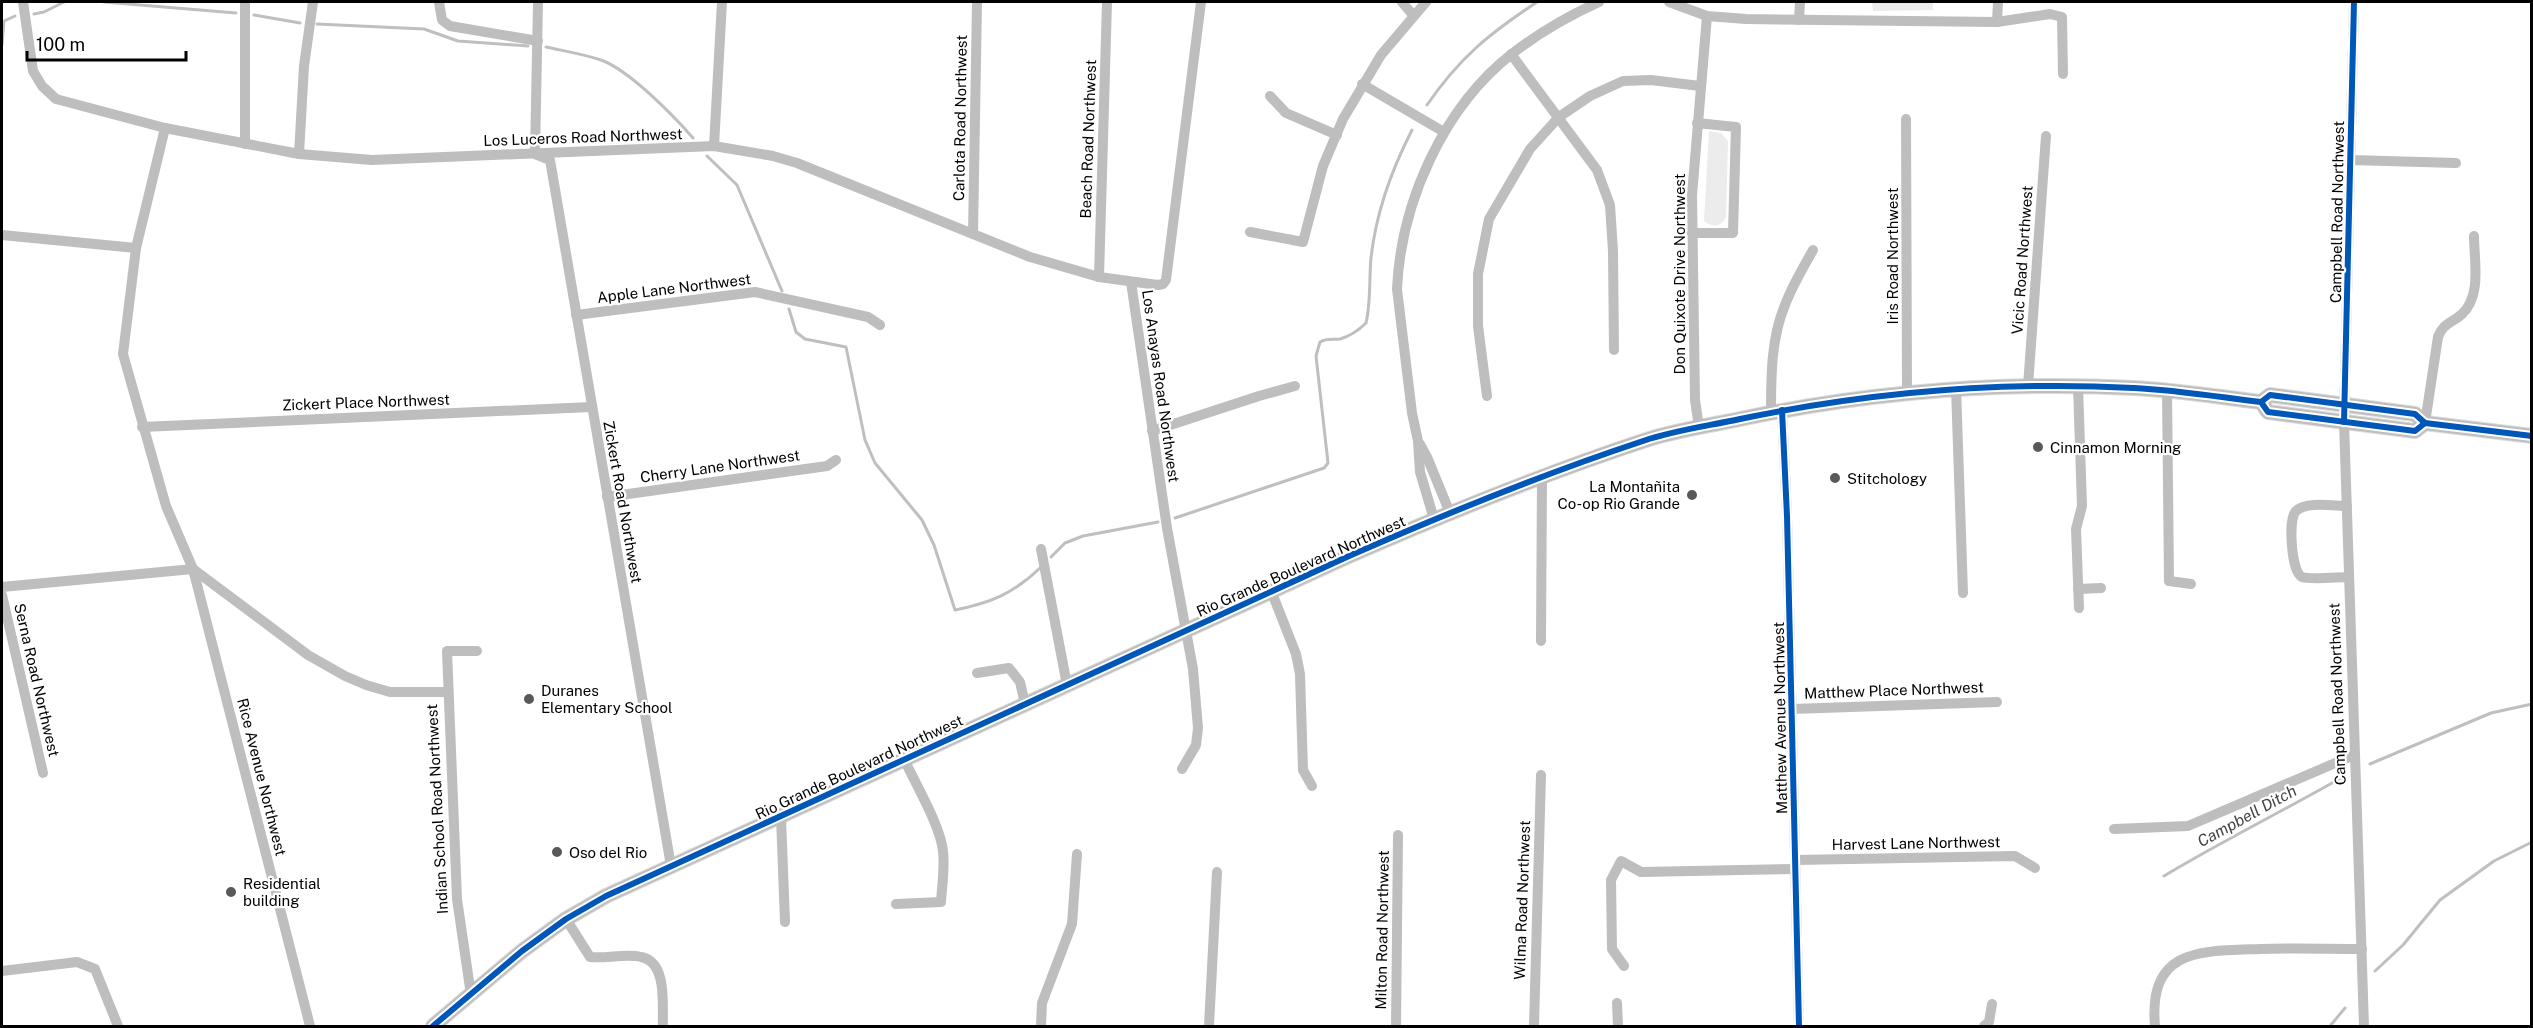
<svg xmlns="http://www.w3.org/2000/svg" width="2533" height="1028" font-family="'Public Sans',sans-serif">
  <style>
    .green { fill: #ececec }
    .lines { fill: none; stroke-linecap: round; stroke-linejoin: round }
    .stream { stroke: #bfbfbf; stroke-width: 3 }
    .major-casing { stroke: #dbdbdb; stroke-width: 16 }
    .minor { stroke: #bebebe; stroke-width: 10 }
    .major { stroke: #bebebe; stroke-width: 14 }
    .cycleway-casing { stroke: #fff; stroke-width: 10 }
    .cycleway { stroke: #0057b8; stroke-width: 6 }
    .poi-dot { fill: #595959; stroke: #fff; stroke-width: 2 }
    .labels { text-anchor: middle; dominant-baseline: central; stroke-width: 4.5; stroke-linejoin: round; paint-order: stroke }
    .street-label { font-size: 15px; fill: #000; stroke: #fff }
    .poi-label { font-size: 15px; fill: #000; stroke: #fff; text-anchor: start }
    .water-label { font-size: 16px; font-style: italic; fill: #444; stroke: #fff }
  </style>
  <rect width="100%" height="100%" fill="#fff"/>
  <g class="green">
    <polygon points="1872,2 1933,2 1933,10 1873,11"/>
    <path d="M1709 131 1721 133 1728 141 1726 217C1721 227 1713 228 1704 221Z"/>
  </g>
  <g class="lines">
    <g class="stream">
      <polyline points="104,2 236,13"/>
      <polyline points="34,14 44,12 64,2"/>
      <polyline points="254,15 300,23"/>
      <polyline points="317,24 424,29 458,41 528,46"/>
      <polyline points="2,45 4,21 15,16"/>
      <path d="M546 47C564 51 583 54 601 60 629 70 673 115 693 138"/>
      <path d="M1427 105C1460 57 1489 34 1537 2"/>
      <polyline points="707,156 737,185 782,291"/>
      <path d="M789 309 796 332 805 339 846 347 865 440 875 463 922 520 934 545 955 610C990 603 1013 594 1040 568"/>
      <path d="M1175 518 1324 468 1328 463 1316 356 1320 342C1327 338 1332 340 1340 339 1350 336 1358 331 1366 323 1371 302 1369 279 1371 258 1376 212 1391 171 1412 130"/>
      <polyline points="1051,557 1065,543 1083,536 1158,522"/>
      <polyline points="2370,764 2491,713 2532,704"/>
      <path d="M2164 876C2222 841 2283 811 2341 778"/>
      <polyline points="2375,971 2403,945 2440,900 2494,861 2532,842"/>
      <polyline points="2330,1026 2345,1008"/>
    </g>
    <g class="major-casing">
      <g id="major">
        <polyline points="2261,402 2270,395 2415,414 2425,423 2532,436"/>
        <path d="M433 1026 522 951 566 919 606 896 1349 556C1445 514 1543 474 1643 441 1675 430 1708 426 1740 419 1870 392 2002 381 2134 388 2176 390 2219 397 2261 402L2268 412 2415 431 2425 423"/>
      </g>
    </g>
    <g class="minor">
      <polyline points="23,2 33,71 42,86 56,99 165,128 299,154 372,160 714,146 773,156 797,163 1030,257 1099,277 1158,285 1163,284 1166,280 1201,2"/>
      <polyline points="439,2 442,20 450,26 538,41"/>
      <polyline points="538,2 535,154 550,160 671,866"/>
      <polyline points="1402,2 1413,15"/>
      <polyline points="1669,2 1707,16 1746,19 1997,22 2050,14 2062,17 2063,74"/>
      <polyline points="2354,2 2344,422 2364,1026"/>
      <polyline points="1799,20 1800,2"/>
      <polyline points="1997,22 1998,2"/>
      <polyline points="1511,54 1597,170 1610,205 1613,251 1614,350"/>
      <polyline points="1362,84 1444,132"/>
      <polyline points="1270,96 1286,113 1337,135"/>
      <polyline points="1906,119 1907,392"/>
      <polyline points="165,128 136,248 123,354 166,506 193,569 308,655 345,676 366,685 390,692 447,692"/>
      <polyline points="245,144 245,2"/>
      <polyline points="714,146 722,2"/>
      <polyline points="299,154 304,66 313,2"/>
      <polyline points="2351,160 2456,163"/>
      <polyline points="1250,232 1303,242 1323,166 1343,119 1381,55 1426,2"/>
      <polyline points="1692,233 1733,233 1736,127 1697,123"/>
      <polyline points="973,234 977,2"/>
      <polyline points="2,235 136,248"/>
      <polyline points="1099,277 1107,2"/>
      <polyline points="1131,282 1167,528 1193,669 1198,728 1196,745 1182,769"/>
      <polyline points="576,315 755,292 868,317 880,325"/>
      <polyline points="2028,386 2046,136"/>
      <polyline points="2078,386 2082,506 2076,529 2079,608"/>
      <polyline points="1956,388 1963,593"/>
      <polyline points="2167,391 2169,581 2191,584"/>
      <polyline points="1487,396 1478,326 1478,274 1489,219 1530,149 1559,117 1590,96 1623,81 1651,80 1700,86"/>
      <polyline points="1782,410 1787,516 1799,1026"/>
      <path d="M1771 413C1771 377 1771 338 1785 305 1792 286 1803 268 1813 250"/>
      <path d="M2425 423 2438 337C2443 323 2451 324 2462 314 2482 296 2474 260 2474 236"/>
      <polyline points="142,427 591,407"/>
      <polyline points="1699,427 1695,400 1692,195 1707,16"/>
      <polyline points="1152,431 1259,396 1295,386"/>
      <polyline points="1420,444 1427,457 1450,513"/>
      <polyline points="607,497 827,466 836,460"/>
      <path d="M2347 506C2333 506 2307 501 2296 511 2288 518 2291 572 2302 577 2311 580 2338 577 2349 577"/>
      <path d="M1434 519 1420 472 1418 441 1412 413 1397 289C1401 203 1443 107 1513 53 1539 33 1568 16 1599 2"/>
      <polyline points="1041,549 1067,685"/>
      <polyline points="2,587 193,569 310,1026"/>
      <polyline points="2078,589 2101,588"/>
      <polyline points="1272,593 1296,654 1300,674 1303,770 1312,786"/>
      <polyline points="2,595 43,773"/>
      <polyline points="1541,641 1542,477"/>
      <polyline points="977,673 1009,668 1020,682 1025,704"/>
      <polyline points="1792,709 1997,702"/>
      <polyline points="781,817 785,922"/>
      <polyline points="2114,829 2188,826 2354,755"/>
      <polyline points="1795,860 2015,856 2035,868"/>
      <path d="M896 904 941 902C942 885 945 868 943 851 940 825 916 785 905 761"/>
      <path d="M566 919 590 957C607 959 626 953 641 957 668 962 662 1006 663 1026"/>
      <polyline points="1624,966 1612,949 1611,880 1621,861 1641,872 1795,869"/>
      <polyline points="2,971 77,962 95,969 118,1026"/>
      <polyline points="471,995 457,899 447,651 477,651"/>
      <polyline points="1617,1003 1618,1026"/>
      <polyline points="1041,1026 1042,1003 1072,924 1077,854"/>
      <polyline points="1209,1026 1217,872"/>
      <polyline points="1396,1026 1398,835"/>
      <polyline points="1534,1026 1541,775"/>
      <polyline points="1984,1026 1989,1022 1992,1004"/>
      <path d="M2155 1026C2148 948 2200 951 2260 949 2294 948 2328 949 2362 949"/>
    </g>
    <use href="#major" class="major"/>
    <g class="cycleway-casing">
      <g id="cycleway">
        <polyline points="2261,402 2270,395 2415,414 2425,423 2532,436"/>
        <polyline points="1782,410 1787,516 1799,1026"/>
        <polyline points="2344,422 2354,2"/>
        <path d="M433 1026 522 951 566 919 606 896 1349 556C1445 514 1543 474 1643 441 1675 430 1708 426 1740 419 1870 392 2002 381 2134 388 2176 390 2219 397 2261 402L2268 412 2415 431 2425 423"/>
      </g>
    </g>
    <use href="#cycleway" class="cycleway"/>
  </g>
  <g class="poi-dot">
    <circle cx="2038" cy="447" r="6"/>
    <circle cx="1835" cy="478" r="6"/>
    <circle cx="1692" cy="495" r="6"/>
    <circle cx="529" cy="699" r="6"/>
    <circle cx="557" cy="852" r="6"/>
    <circle cx="231" cy="892" r="6"/>
  </g>
  <g class="labels">
    <g class="street-label">
      <text transform="translate(960 118) rotate(-89)">Carlota Road Northwest</text>
      <text transform="translate(583 137) rotate(-2)">Los Luceros Road Northwest</text>
      <text transform="translate(1088 139) rotate(-88)">Beach Road Northwest</text>
      <text transform="translate(2337 212) rotate(-89)">Campbell Road Northwest</text>
      <text transform="translate(1892 256) rotate(-90)">Iris Road Northwest</text>
      <text transform="translate(2022 260) rotate(-86)">Vicic Road Northwest</text>
      <text transform="translate(1679 274) rotate(-90)">Don Quixote Drive Northwest</text>
      <text transform="translate(674 288) rotate(-7)">Apple Lane Northwest</text>
      <text transform="translate(1161 386) rotate(82)">Los Anayas Road Northwest</text>
      <text transform="translate(366 402) rotate(-2)">Zickert Place Northwest</text>
      <text transform="translate(720 466) rotate(-8)">Cherry Lane Northwest</text>
      <text transform="translate(623 502) rotate(80)">Zickert Road Northwest</text>
      <text transform="translate(1301 566) rotate(-24)">Rio Grande Boulevard Northwest</text>
      <text transform="translate(37 680) rotate(77)">Serna Road Northwest</text>
      <text transform="translate(1894 690) rotate(-2)">Matthew Place Northwest</text>
      <text transform="translate(2337 694) rotate(-92)">Campbell Road Northwest</text>
      <text transform="translate(1780 718) rotate(-91)">Matthew Avenue Northwest</text>
      <text transform="translate(859 767) rotate(-25)">Rio Grande Boulevard Northwest</text>
      <text transform="translate(262 777) rotate(76)">Rice Avenue Northwest</text>
      <text transform="translate(437 809) rotate(-93)">Indian School Road Northwest</text>
      <text transform="translate(1916 843) rotate(-1)">Harvest Lane Northwest</text>
      <text transform="translate(1522 900) rotate(-88)">Wilma Road Northwest</text>
      <text transform="translate(1382 930) rotate(-89)">Milton Road Northwest</text>
    </g>
    <g class="poi-label">
      <text x="2050" y="447">Cinnamon Morning</text>
      <text x="1847" y="478">Stitchology</text>
      <text x="1680" y="486" text-anchor="end">La Montañita<tspan x="1680" dy="17">Co-op Rio Grande</tspan></text>
      <text x="541" y="690">Duranes<tspan x="541" dy="17">Elementary School</tspan></text>
      <text x="569" y="852">Oso del Rio</text>
      <text x="243" y="883">Residential<tspan x="243" dy="17">building</tspan></text>
    </g>
    <g class="water-label">
      <text transform="translate(2247 816) rotate(-29)">Campbell Ditch</text>
    </g>
  </g>
  <rect width="2533" height="1028" fill="none" stroke="#000000" stroke-width="6"/>
  <path d="M27 51v9h159v-9" fill="none" stroke="#000000" stroke-width="3"/>
  <text x="36" y="51" font-size="18" fill="#000000" stroke="#ffffff" stroke-width="4.5" paint-order="stroke">100 m</text>
</svg>
